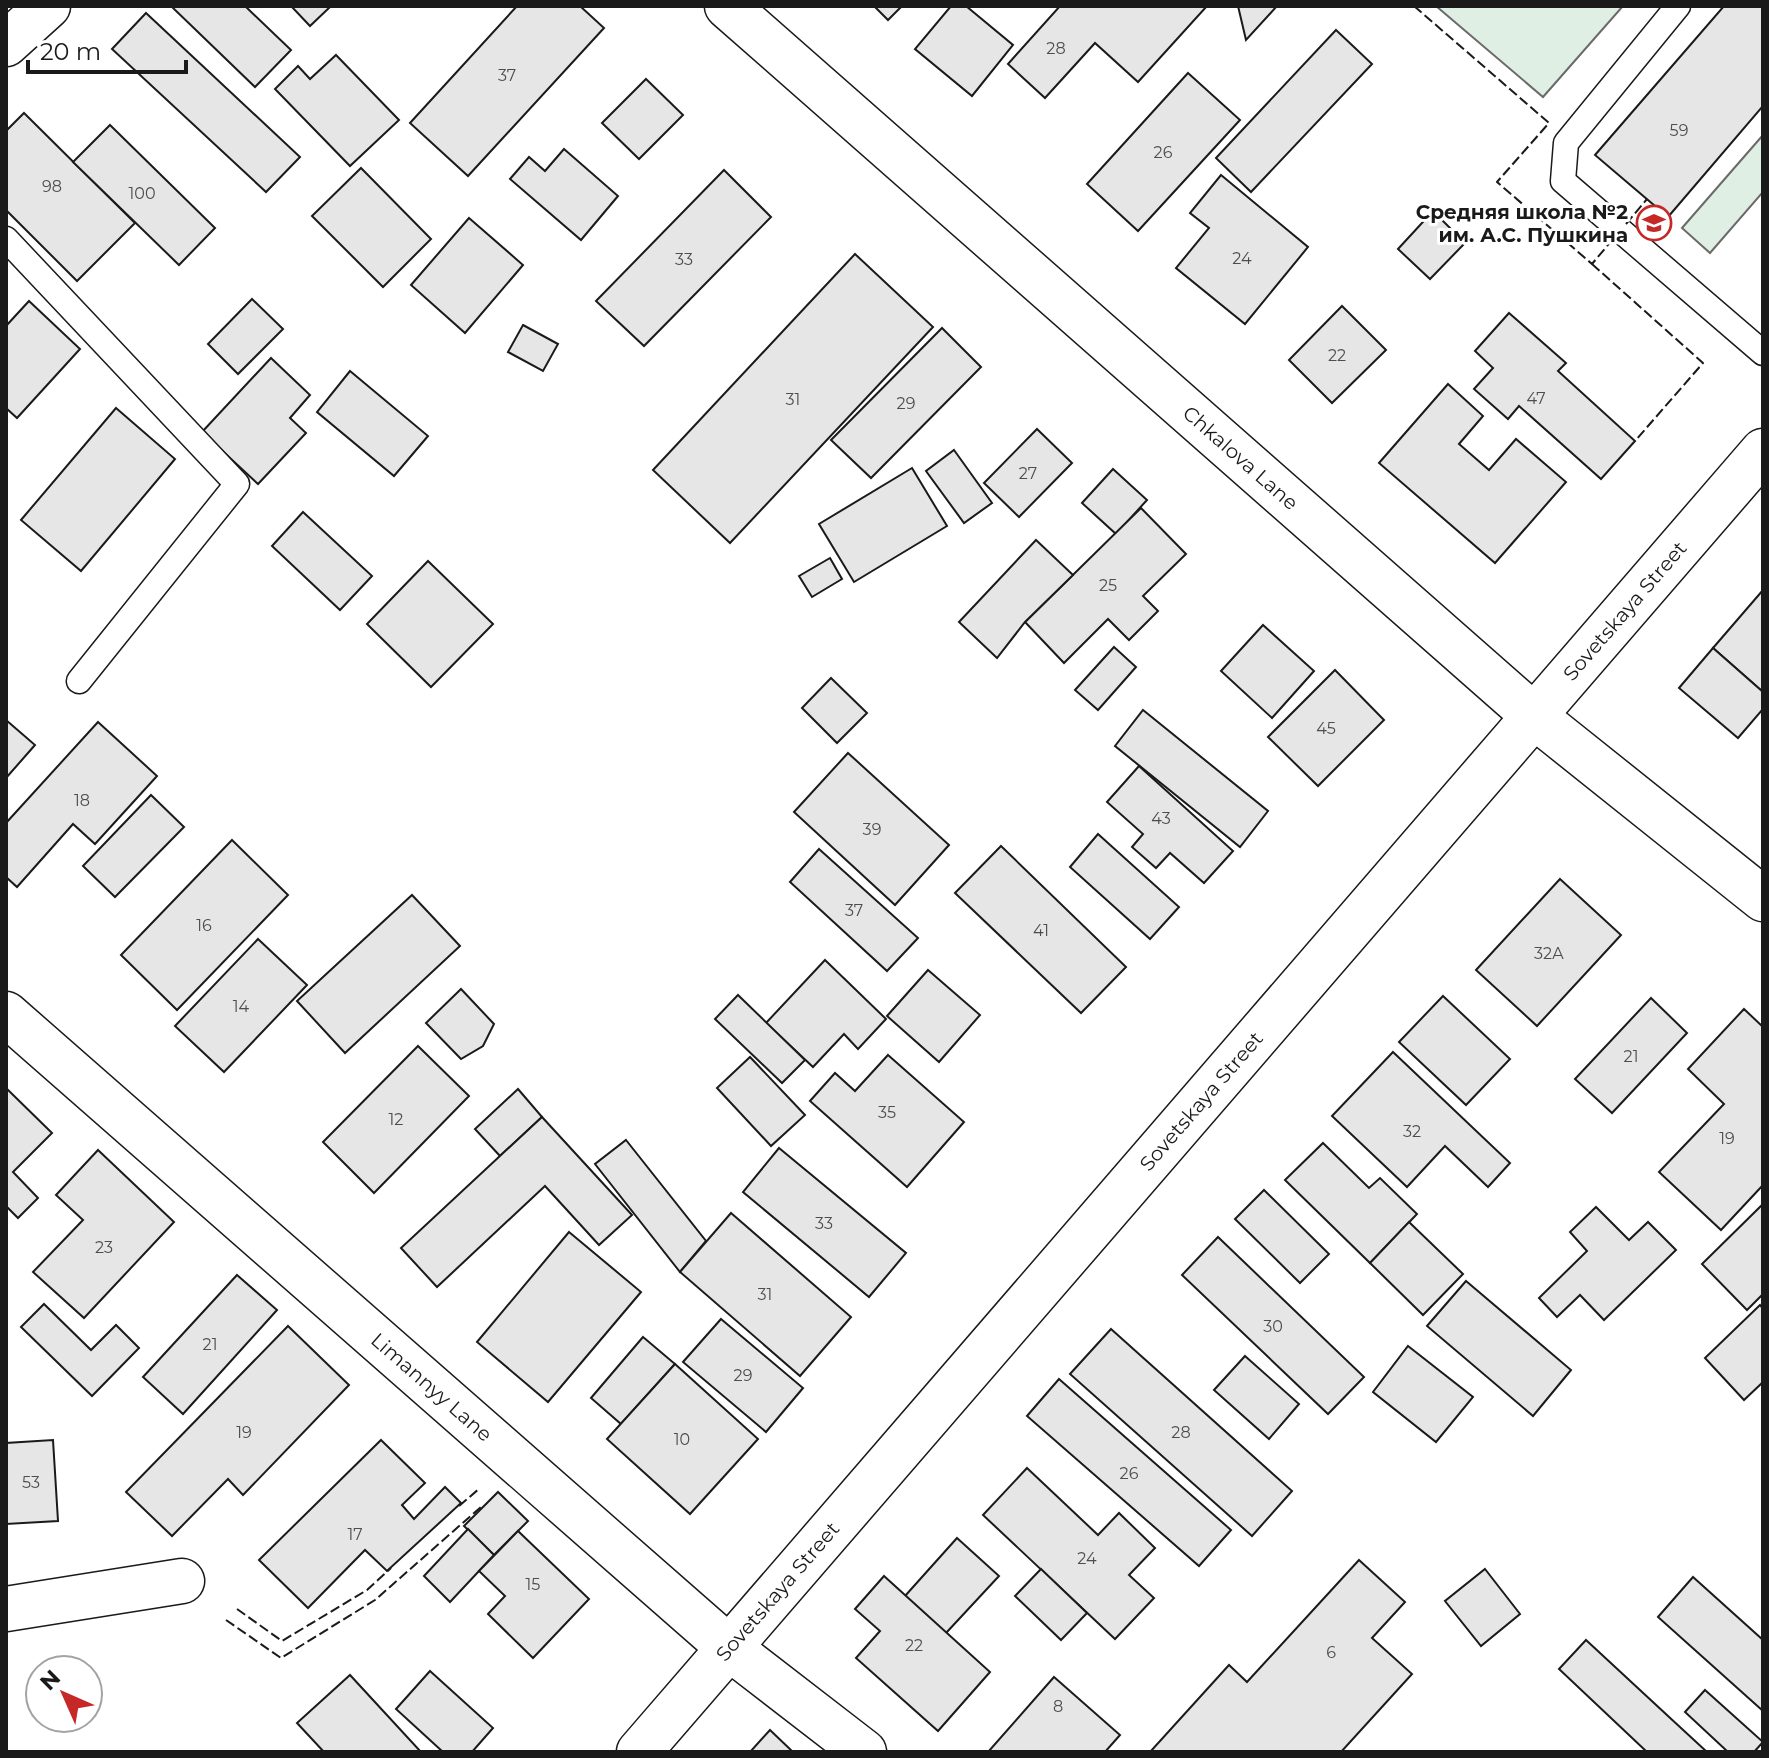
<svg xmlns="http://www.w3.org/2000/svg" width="1769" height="1758" font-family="Montserrat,sans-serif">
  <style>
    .green { fill: #e0efe3; stroke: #6a6a6a; stroke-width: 2 }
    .building { fill: #e6e6e6; stroke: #1a1a1a; stroke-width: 2 }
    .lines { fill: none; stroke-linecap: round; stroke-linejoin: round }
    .service-casing { stroke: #1a1a1a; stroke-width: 27 }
    .minor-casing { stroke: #1a1a1a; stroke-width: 47 }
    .tertiary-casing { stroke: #1a1a1a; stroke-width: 47 }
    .service { stroke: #fff; stroke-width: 24 }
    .minor { stroke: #fff; stroke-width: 44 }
    .tertiary { stroke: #fff; stroke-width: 44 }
    .fence { stroke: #1a1a1a; stroke-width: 2; stroke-dasharray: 10 4; stroke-linecap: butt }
    .labels { text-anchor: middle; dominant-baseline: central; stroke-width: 6; stroke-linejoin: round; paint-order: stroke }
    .number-label { font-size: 16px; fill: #4d4d4d }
    .poi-label { font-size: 20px; font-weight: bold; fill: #1a1a1a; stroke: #fff; text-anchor: end }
    .street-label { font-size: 20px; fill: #1a1a1a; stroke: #fff }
  </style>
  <rect width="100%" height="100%" fill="#fff"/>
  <g class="green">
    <polygon points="1436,6 1623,6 1543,97"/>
    <polygon points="1763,135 1763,192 1710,253 1682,228"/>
  </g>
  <g class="building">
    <polygon points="245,6 291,50 255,87 172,7"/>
    <polygon points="291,6 331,6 310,26"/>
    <polygon points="517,6 580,6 604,28 468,176 410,123"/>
    <polygon points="874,6 902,6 888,20"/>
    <polygon points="951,6 966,6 1013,45 972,96 915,49"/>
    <polygon points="1060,6 1207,6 1138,82 1095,43 1045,98 1008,64"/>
    <polygon points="1238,6 1277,6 1246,40"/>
    <polygon points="1724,6 1763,6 1763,106 1668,217 1595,155"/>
    <polygon points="146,13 300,157 266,192 112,49"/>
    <polygon points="1336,30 1372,64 1251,192 1216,158"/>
    <polygon points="336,55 399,120 350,166 275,89 298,66 310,79"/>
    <polygon points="1188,73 1240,120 1138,231 1087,184"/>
    <polygon points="646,79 683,115 639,159 602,123"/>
    <polygon points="24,113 135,223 77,281 6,210 6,131"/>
    <polygon points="110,125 215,228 179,265 73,162"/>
    <polygon points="564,149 618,196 581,240 510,179 529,157 545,171"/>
    <polygon points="361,168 431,239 383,287 312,216"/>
    <polygon points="724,170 771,217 644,346 596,301"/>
    <polygon points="1221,175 1308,247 1245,324 1176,268 1209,228 1190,213"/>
    <polygon points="1433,211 1465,243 1430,279 1398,249"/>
    <polygon points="469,218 523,265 465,333 411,285"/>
    <polygon points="855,254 933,327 730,543 653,470"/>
    <polygon points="252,299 283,329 238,374 208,344"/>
    <polygon points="29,301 80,349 17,418 6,408 6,326"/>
    <polygon points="1342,306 1386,350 1332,403 1289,360"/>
    <polygon points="1509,313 1566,363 1558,371 1635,441 1601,479 1519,406 1508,419 1474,389 1493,368 1475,351"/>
    <polygon points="523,325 558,344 543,371 508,352"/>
    <polygon points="942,328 981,367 871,478 831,440"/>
    <polygon points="271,358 310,395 290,418 306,433 258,484 202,432"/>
    <polygon points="350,371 428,436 394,476 317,412"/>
    <polygon points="1448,384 1483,416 1459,444 1489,470 1516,439 1566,482 1495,563 1379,463"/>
    <polygon points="116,408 175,459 81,571 21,520"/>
    <polygon points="1037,429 1072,463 1019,517 984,483"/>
    <polygon points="954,450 992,503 964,523 926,471"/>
    <polygon points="912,468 947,526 854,582 819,524"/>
    <polygon points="1113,469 1147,500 1116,534 1082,503"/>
    <polygon points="1141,508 1186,554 1143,596 1158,611 1129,640 1108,619 1064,663 1025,622"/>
    <polygon points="303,512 372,576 340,610 272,546"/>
    <polygon points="1036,540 1073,575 1025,622 997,658 959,622"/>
    <polygon points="830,558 842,579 812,597 799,576"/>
    <polygon points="428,561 493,624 431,687 367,624"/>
    <polygon points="1763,590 1763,692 1713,648"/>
    <polygon points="1263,625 1314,671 1272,718 1221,671"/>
    <polygon points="1114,647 1136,667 1098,710 1075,690"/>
    <polygon points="1713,648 1763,692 1763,709 1738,738 1679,688"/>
    <polygon points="1335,670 1384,720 1318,786 1268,737"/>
    <polygon points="831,678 867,713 837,743 802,708"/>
    <polygon points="1143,710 1268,811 1240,847 1115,746"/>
    <polygon points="6,720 35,745 6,778"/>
    <polygon points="98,722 157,776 95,844 73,824 17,887 6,877 6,823"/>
    <polygon points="848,753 949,845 895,905 794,812"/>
    <polygon points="1139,766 1233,851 1204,883 1170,853 1156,868 1132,847 1143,834 1107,802"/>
    <polygon points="151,795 184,827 115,897 83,866"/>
    <polygon points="1098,834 1179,907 1150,939 1070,867"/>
    <polygon points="232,840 288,895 177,1010 121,955"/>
    <polygon points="1001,846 1126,967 1081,1013 955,893"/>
    <polygon points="819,849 918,938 887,971 790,882"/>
    <polygon points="1560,879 1621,935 1537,1026 1476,970"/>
    <polygon points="412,895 460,946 345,1053 297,1001"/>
    <polygon points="258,939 307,985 224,1072 175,1026"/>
    <polygon points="825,960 886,1019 858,1049 844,1034 813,1067 766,1023"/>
    <polygon points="928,970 980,1015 939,1062 887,1016"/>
    <polygon points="461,989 494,1024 483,1046 461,1059 426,1023"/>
    <polygon points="738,995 805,1060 782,1083 715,1019"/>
    <polygon points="1443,996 1510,1059 1466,1105 1399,1042"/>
    <polygon points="1651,998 1687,1033 1612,1113 1575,1079"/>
    <polygon points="1744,1009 1763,1027 1763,1185 1721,1230 1659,1172 1724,1104 1688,1069"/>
    <polygon points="418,1046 469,1096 374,1193 323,1142"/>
    <polygon points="1393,1052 1510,1163 1488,1187 1445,1146 1407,1187 1332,1116"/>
    <polygon points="888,1055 964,1122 907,1187 810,1101 835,1073 855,1091"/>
    <polygon points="750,1057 805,1115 771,1146 717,1088"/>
    <polygon points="6,1088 52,1133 13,1172 38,1198 18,1218 6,1206"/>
    <polygon points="518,1089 542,1117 500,1156 475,1129"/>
    <polygon points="542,1117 632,1215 599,1245 545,1186 437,1287 401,1248"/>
    <polygon points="626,1140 706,1241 680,1272 595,1164"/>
    <polygon points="1323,1143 1369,1188 1380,1178 1417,1214 1370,1263 1285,1180"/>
    <polygon points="779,1148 906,1253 869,1297 743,1192"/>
    <polygon points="98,1150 174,1222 84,1318 33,1272 83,1220 56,1195"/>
    <polygon points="1264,1190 1329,1254 1300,1283 1235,1219"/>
    <polygon points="1763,1204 1763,1294 1747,1310 1702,1264"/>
    <polygon points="1596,1207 1629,1240 1648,1222 1676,1250 1604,1320 1580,1295 1557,1317 1539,1298 1587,1251 1570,1232"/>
    <polygon points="731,1213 851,1317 800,1376 680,1272"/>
    <polygon points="1409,1222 1463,1274 1423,1315 1370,1263"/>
    <polygon points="569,1232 641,1292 548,1402 477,1342"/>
    <polygon points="1218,1237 1364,1377 1328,1414 1182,1275"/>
    <polygon points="237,1275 277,1310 183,1414 143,1377"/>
    <polygon points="1466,1281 1571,1370 1533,1416 1427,1326"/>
    <polygon points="44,1304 91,1350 116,1325 139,1348 92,1396 21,1327"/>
    <polygon points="1760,1305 1763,1309 1763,1382 1744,1400 1705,1358"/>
    <polygon points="721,1319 803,1388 766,1432 683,1362"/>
    <polygon points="288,1326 349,1385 243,1495 228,1479 172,1536 126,1492"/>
    <polygon points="1111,1329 1292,1491 1252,1536 1070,1374"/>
    <polygon points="643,1337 675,1364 621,1424 591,1398"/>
    <polygon points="1408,1346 1473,1397 1436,1442 1373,1392"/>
    <polygon points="1245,1356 1299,1404 1269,1439 1214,1390"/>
    <polygon points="675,1364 758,1439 690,1514 607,1439"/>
    <polygon points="1059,1379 1231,1530 1199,1566 1027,1416"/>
    <polygon points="53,1440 58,1521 6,1524 6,1443"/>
    <polygon points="381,1440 425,1483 402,1505 414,1519 445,1487 461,1503 387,1571 365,1550 308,1608 259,1560"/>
    <polygon points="1027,1468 1098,1535 1119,1513 1155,1548 1129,1575 1154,1598 1115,1639 983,1515"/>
    <polygon points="498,1492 528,1521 494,1555 464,1526"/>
    <polygon points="468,1529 494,1555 450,1602 424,1576"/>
    <polygon points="518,1531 589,1599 533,1658 488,1614 505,1596 479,1571"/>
    <polygon points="957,1538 999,1576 946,1633 905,1596"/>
    <polygon points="1359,1560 1405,1602 1372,1638 1412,1674 1341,1752 1150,1752 1229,1665 1247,1682"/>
    <polygon points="1041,1569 1087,1613 1061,1640 1015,1596"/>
    <polygon points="1485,1569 1520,1614 1481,1646 1445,1601"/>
    <polygon points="884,1576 990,1672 938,1731 856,1658 880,1631 855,1609"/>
    <polygon points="1693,1577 1763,1640 1763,1711 1658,1617"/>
    <polygon points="1586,1640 1668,1716 1707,1752 1647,1752 1559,1669"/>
    <polygon points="430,1671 493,1728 472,1752 443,1752 396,1709"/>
    <polygon points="350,1675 421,1752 324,1752 297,1723"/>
    <polygon points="1054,1677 1120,1735 1105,1752 988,1752"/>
    <polygon points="1705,1690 1763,1742 1754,1752 1728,1752 1685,1712"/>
    <polygon points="770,1730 793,1752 750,1752"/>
  </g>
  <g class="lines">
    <g class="service-casing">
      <g id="service">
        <polyline points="1678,6 1566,143 1563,181 1763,353"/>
        <polyline points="6,239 237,484 79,681"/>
      </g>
    </g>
    <g class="minor-casing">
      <g id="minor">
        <polyline points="6,44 48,6"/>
        <path id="s1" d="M6 1014 728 1647 864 1752"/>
        <polyline points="6,1609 182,1581"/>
        <path id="s2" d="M639 1752 1763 451"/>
      </g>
    </g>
    <g class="tertiary-casing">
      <g id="tertiary">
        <path id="s3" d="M727 6 1534 716 1763 899"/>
      </g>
    </g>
    <use href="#service" class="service"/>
    <use href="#minor" class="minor"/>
    <use href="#tertiary" class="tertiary"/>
    <g class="fence">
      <polyline points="1371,6 1374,6"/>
      <polyline points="1414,6 1549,123 1497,182 1592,264 1618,233"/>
      <polyline points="1626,224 1647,199"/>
      <polyline points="1592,264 1703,363 1635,441"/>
      <polyline points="459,1506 480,1488"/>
      <polyline points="237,1609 282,1641 367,1590 391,1568"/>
      <polyline points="226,1620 281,1658 375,1600 482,1506"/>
    </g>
  </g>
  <defs>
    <g id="school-ring" transform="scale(1.8)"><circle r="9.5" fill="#fff" stroke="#c62828" stroke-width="1.5"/><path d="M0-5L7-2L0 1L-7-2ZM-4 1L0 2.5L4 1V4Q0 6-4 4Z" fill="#c62828"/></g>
  </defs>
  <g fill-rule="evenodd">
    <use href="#school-ring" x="1654" y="223"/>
  </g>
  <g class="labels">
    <g class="number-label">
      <text x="1056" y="48">28</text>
      <text x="507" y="75">37</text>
      <text x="1679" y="130">59</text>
      <text x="1163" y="152">26</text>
      <text x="52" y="186">98</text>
      <text x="142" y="193">100</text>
      <text x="1242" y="258">24</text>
      <text x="684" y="259">33</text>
      <text x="1337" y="355">22</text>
      <text x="1536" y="398">47</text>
      <text x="793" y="399">31</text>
      <text x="906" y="403">29</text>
      <text x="1028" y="473">27</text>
      <text x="1108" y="585">25</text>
      <text x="1326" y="728">45</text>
      <text x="82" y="800">18</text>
      <text x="1161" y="818">43</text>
      <text x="872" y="829">39</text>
      <text x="854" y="910">37</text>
      <text x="204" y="925">16</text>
      <text x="1041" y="930">41</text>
      <text x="1549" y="953">32А</text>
      <text x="241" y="1006">14</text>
      <text x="1631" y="1056">21</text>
      <text x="887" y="1112">35</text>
      <text x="396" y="1119">12</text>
      <text x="1412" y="1131">32</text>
      <text x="1727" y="1138">19</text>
      <text x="824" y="1223">33</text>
      <text x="104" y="1247">23</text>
      <text x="765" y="1294">31</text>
      <text x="1273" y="1326">30</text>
      <text x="210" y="1344">21</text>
      <text x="743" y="1375">29</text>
      <text x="244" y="1432">19</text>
      <text x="1181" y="1432">28</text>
      <text x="682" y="1439">10</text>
      <text x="1129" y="1473">26</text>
      <text x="31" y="1482">53</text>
      <text x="355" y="1534">17</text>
      <text x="1087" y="1558">24</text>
      <text x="533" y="1584">15</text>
      <text x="914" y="1645">22</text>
      <text x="1331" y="1652">6</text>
      <text x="1058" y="1706">8</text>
    </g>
    <g class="poi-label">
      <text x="1628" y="212">Средняя школа №2<tspan x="1628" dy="23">им. А.С. Пушкина</tspan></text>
    </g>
    <g class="street-label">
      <text stroke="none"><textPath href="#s3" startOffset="684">Chkalova Lane</textPath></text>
      <text stroke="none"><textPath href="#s2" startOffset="1508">Sovetskaya Street</textPath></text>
      <text stroke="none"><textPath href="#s2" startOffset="860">Sovetskaya Street</textPath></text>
      <text stroke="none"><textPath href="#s1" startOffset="566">Limannyy Lane</textPath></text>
      <text stroke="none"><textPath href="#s2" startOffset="212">Sovetskaya Street</textPath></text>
    </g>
  </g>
  <rect width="1769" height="1758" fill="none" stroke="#1a1a1a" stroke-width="16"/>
  <g transform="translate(64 1694) rotate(315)"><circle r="38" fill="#ffffff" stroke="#a3a3a3" stroke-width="2"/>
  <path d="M0-6L14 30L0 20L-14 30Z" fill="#c62828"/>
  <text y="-12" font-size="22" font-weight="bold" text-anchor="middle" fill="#1a1a1a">N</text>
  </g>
  <path d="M28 60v12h158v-12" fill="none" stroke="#1a1a1a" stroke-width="4"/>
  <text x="40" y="60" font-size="24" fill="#1a1a1a" stroke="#ffffff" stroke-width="6" paint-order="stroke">20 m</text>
</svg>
